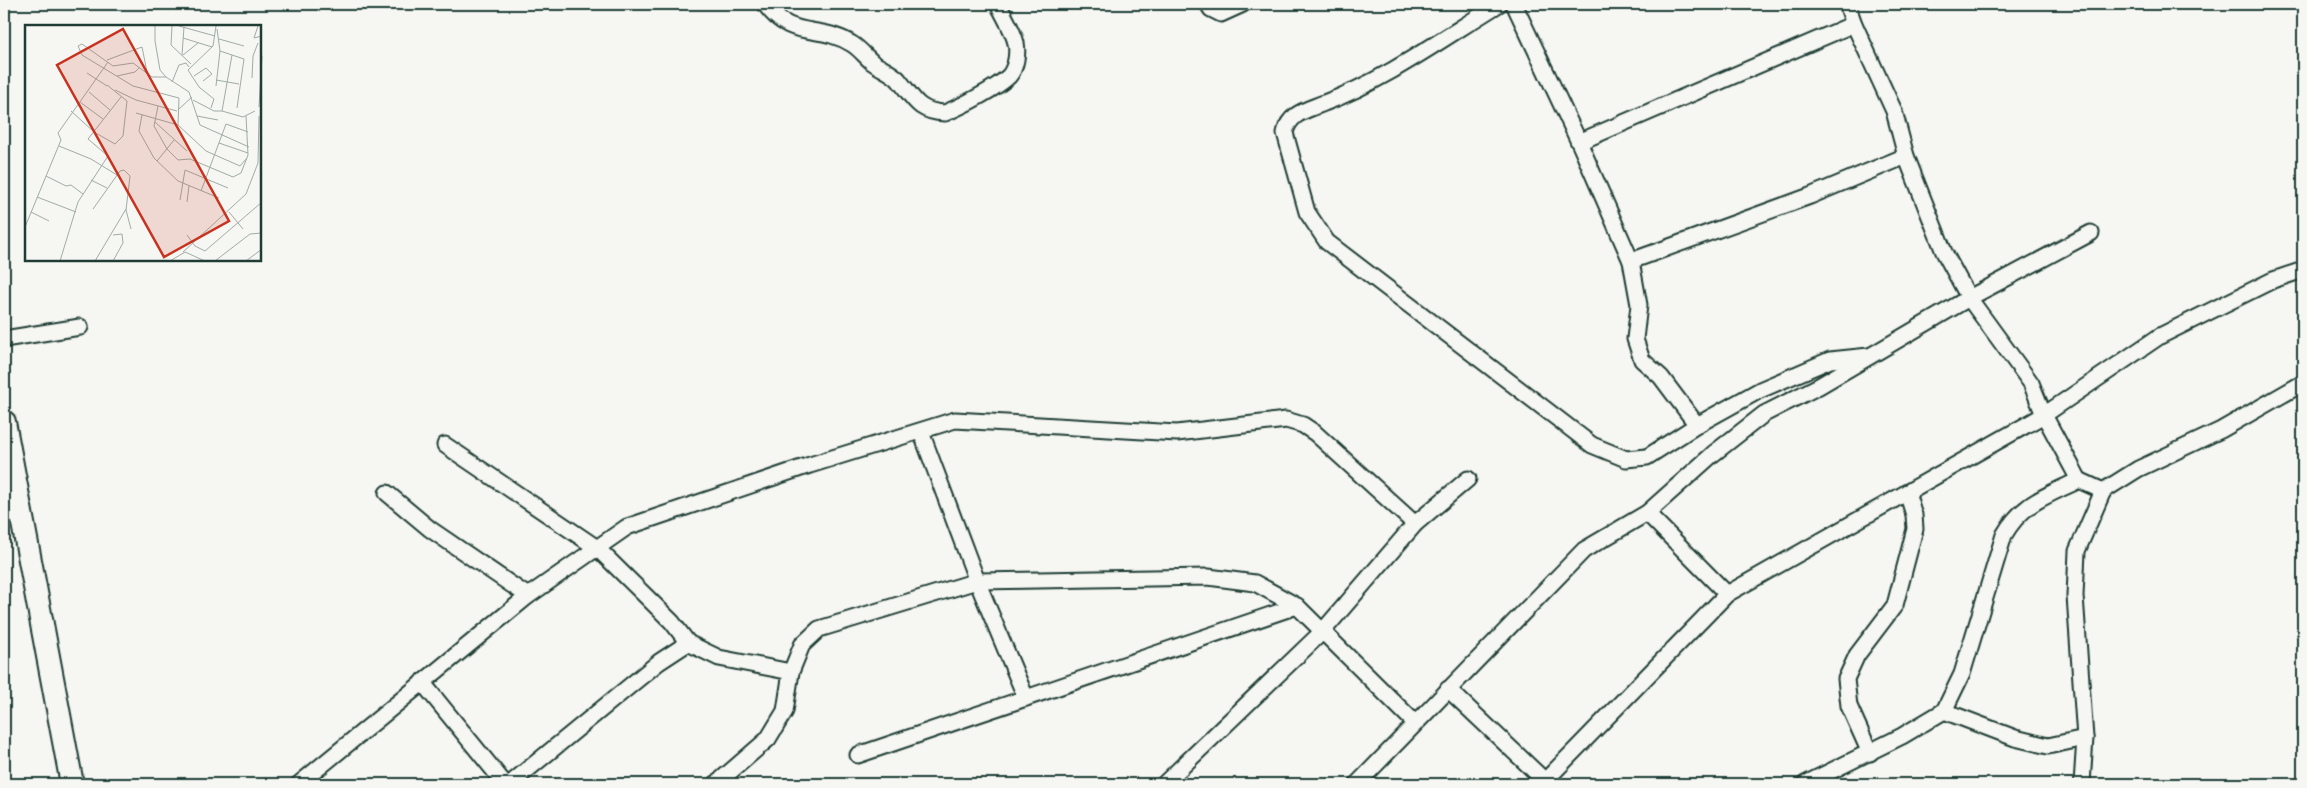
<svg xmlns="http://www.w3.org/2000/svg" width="2307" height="788" font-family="'Architects Daughter',sans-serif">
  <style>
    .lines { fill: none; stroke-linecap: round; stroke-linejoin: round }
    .street-casing { stroke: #1f3d34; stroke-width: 19 }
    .secondary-casing { stroke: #1f3d34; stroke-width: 26 }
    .street { stroke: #f6f6f2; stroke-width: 15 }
    .secondary { stroke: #f6f6f2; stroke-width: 22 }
    .inset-road { fill: none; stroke: #a0aca6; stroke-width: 1 }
    .view { fill: #c8321e; fill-opacity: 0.15; stroke: #c8321e; stroke-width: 2.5 }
    .inset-edge { fill: none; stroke: #1f3d34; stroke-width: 2.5 }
  </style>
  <rect width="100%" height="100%" fill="#f6f6f2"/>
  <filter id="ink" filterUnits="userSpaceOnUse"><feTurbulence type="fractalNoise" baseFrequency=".02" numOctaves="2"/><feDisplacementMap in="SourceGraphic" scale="10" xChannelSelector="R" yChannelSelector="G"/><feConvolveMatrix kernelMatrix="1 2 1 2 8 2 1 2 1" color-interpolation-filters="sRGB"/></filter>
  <g filter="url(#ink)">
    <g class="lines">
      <g class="street-casing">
        <g id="street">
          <path d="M765 4C791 41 818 23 852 44 860 49 865 56 872 62 880 68 891 72 898 79 914 98 917 112 945 113 962 106 997 88 1009 76 1016 68 1018 53 1016 43 1013 30 1004 16 998 4"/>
          <polyline points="1208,4 1211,9 1221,14 1243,4"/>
          <path d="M1499 4C1445 37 1384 81 1324 103 1307 110 1289 113 1285 133L1307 212 1327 242 1592 445 1626 459 1647 457 1697 425 1760 390 1830 360 1869 356"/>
          <polyline points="1514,4 1579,142 1631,261 1639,305 1635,339 1642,360 1661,377 1697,425"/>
          <polyline points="1847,4 1854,24 1894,111 1906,156 1944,252 1969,298 2031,383 2044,415 2079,480"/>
          <polyline points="1579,142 1854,24"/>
          <polyline points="1631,261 1810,196 1906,156"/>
          <polyline points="4,339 80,327"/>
          <polyline points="921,432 977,581 1026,698"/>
          <polyline points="445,445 597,548 672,622 688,643 659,662 510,784"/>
          <polyline points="387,493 430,529 528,596"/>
          <polyline points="1647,513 1727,594"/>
          <polyline points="688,643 719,658 791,672"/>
          <polyline points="422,682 505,784"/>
          <polyline points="1448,689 1545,781"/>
          <polyline points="1944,711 2015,738 2048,746 2085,738"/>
          <polyline points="1870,753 1849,706 1846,679 1857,655 1895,605 1915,529 1914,515 1907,492"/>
          <polyline points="858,755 1297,606"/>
          <polyline points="299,784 528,596 627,527 810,465 955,420 1177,433 1286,420 1303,425 1315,433 1415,524"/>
          <polyline points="716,784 768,739 785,711 791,672 802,645 819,629 977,581 1208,577 1255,583 1297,606 1415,723"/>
          <polyline points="1164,784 1323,631 1415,524 1468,479"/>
          <polyline points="1357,784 1584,550 1647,513 1713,454 1764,414 1819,386 1969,298 2091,233"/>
          <polyline points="1542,784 1727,594 2044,415 2160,336 2273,280 2303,270"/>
          <path d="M1805 784 1902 736 1944 711 1962 674 2004 535C2023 502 2047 496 2079 480L2103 491 2138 469 2221 430 2303 383"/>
          <polyline points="2082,784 2085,738 2075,596 2077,551 2103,491"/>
        </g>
      </g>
      <g class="secondary-casing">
        <polyline id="secondary" points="4,422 72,784"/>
      </g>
      <use href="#street" class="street"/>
      <use href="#secondary" class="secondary"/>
    </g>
  </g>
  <g transform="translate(25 25)">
    <rect width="236" height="236" fill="#f6f6f2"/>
    <path class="inset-road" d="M130 1V16L135 45 141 52 164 67 175 100 224 122M147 1 146 20 166 39M154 1 190 11M233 1 229 13 237 11M158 13 187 22M194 14 219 21M195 26 219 34 212 83M157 30 159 2M158 30 173 18M207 30 197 86 218 92 230 86M82 35 117 22 122 47M62 48 82 61M92 51 110 47 115 42M169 51 181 43 187 49 178 56M141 52H127L108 38 88 41 57 19 53 21 57 30 108 61 154 73 153 100 181 126 215 141 222 133M227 53 228 31 233 18M191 55 214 59M147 57 154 40 161 38 164 42M191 61 195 26 192 4M90 65 111 75 152 86M64 67 85 85M168 75 189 86H197M55 77 78 94M133 81 129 101 142 124 153 135 165 134 208 152 216 148 223 130 221 91M234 82 237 31M186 83 189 74 174 62 163 45 188 21 191 1M154 84 167 72M46 86 69 107 90 119 98 111 102 76 82 60M111 88 153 100M117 90 114 106 129 133 153 156 194 173M172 91 193 95M130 97 162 126M194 118 223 128M34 121 66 134 92 150M132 136 149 115M21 151 41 161 46 160 58 169M66 155 82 163M176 166 201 99 223 107M12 172 51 187M155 175 160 145 203 163M162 177 164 161M68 184 95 146 99 145 105 151 101 185 106 204M6 187 24 196M204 187 218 204M0 202 36 115 33 108 83 37M88 210 97 209 98 218 88 236M162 210 170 221 180 226 237 177M158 227 221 169 233 138 234 91M35 236 53 177 83 131 63 114 96 72M70 236 101 184M145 236 160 227 180 236M190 236 225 209 237 208M221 236 237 224"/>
    <path class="view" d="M98 4 204 196 139 232 32 40Z"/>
    <rect width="236" height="236" class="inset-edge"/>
  </g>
  <rect width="2307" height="788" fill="none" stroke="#f6f6f2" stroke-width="20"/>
  <rect x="10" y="10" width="2287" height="768" fill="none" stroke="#1f3d34" stroke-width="2" filter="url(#ink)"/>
</svg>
